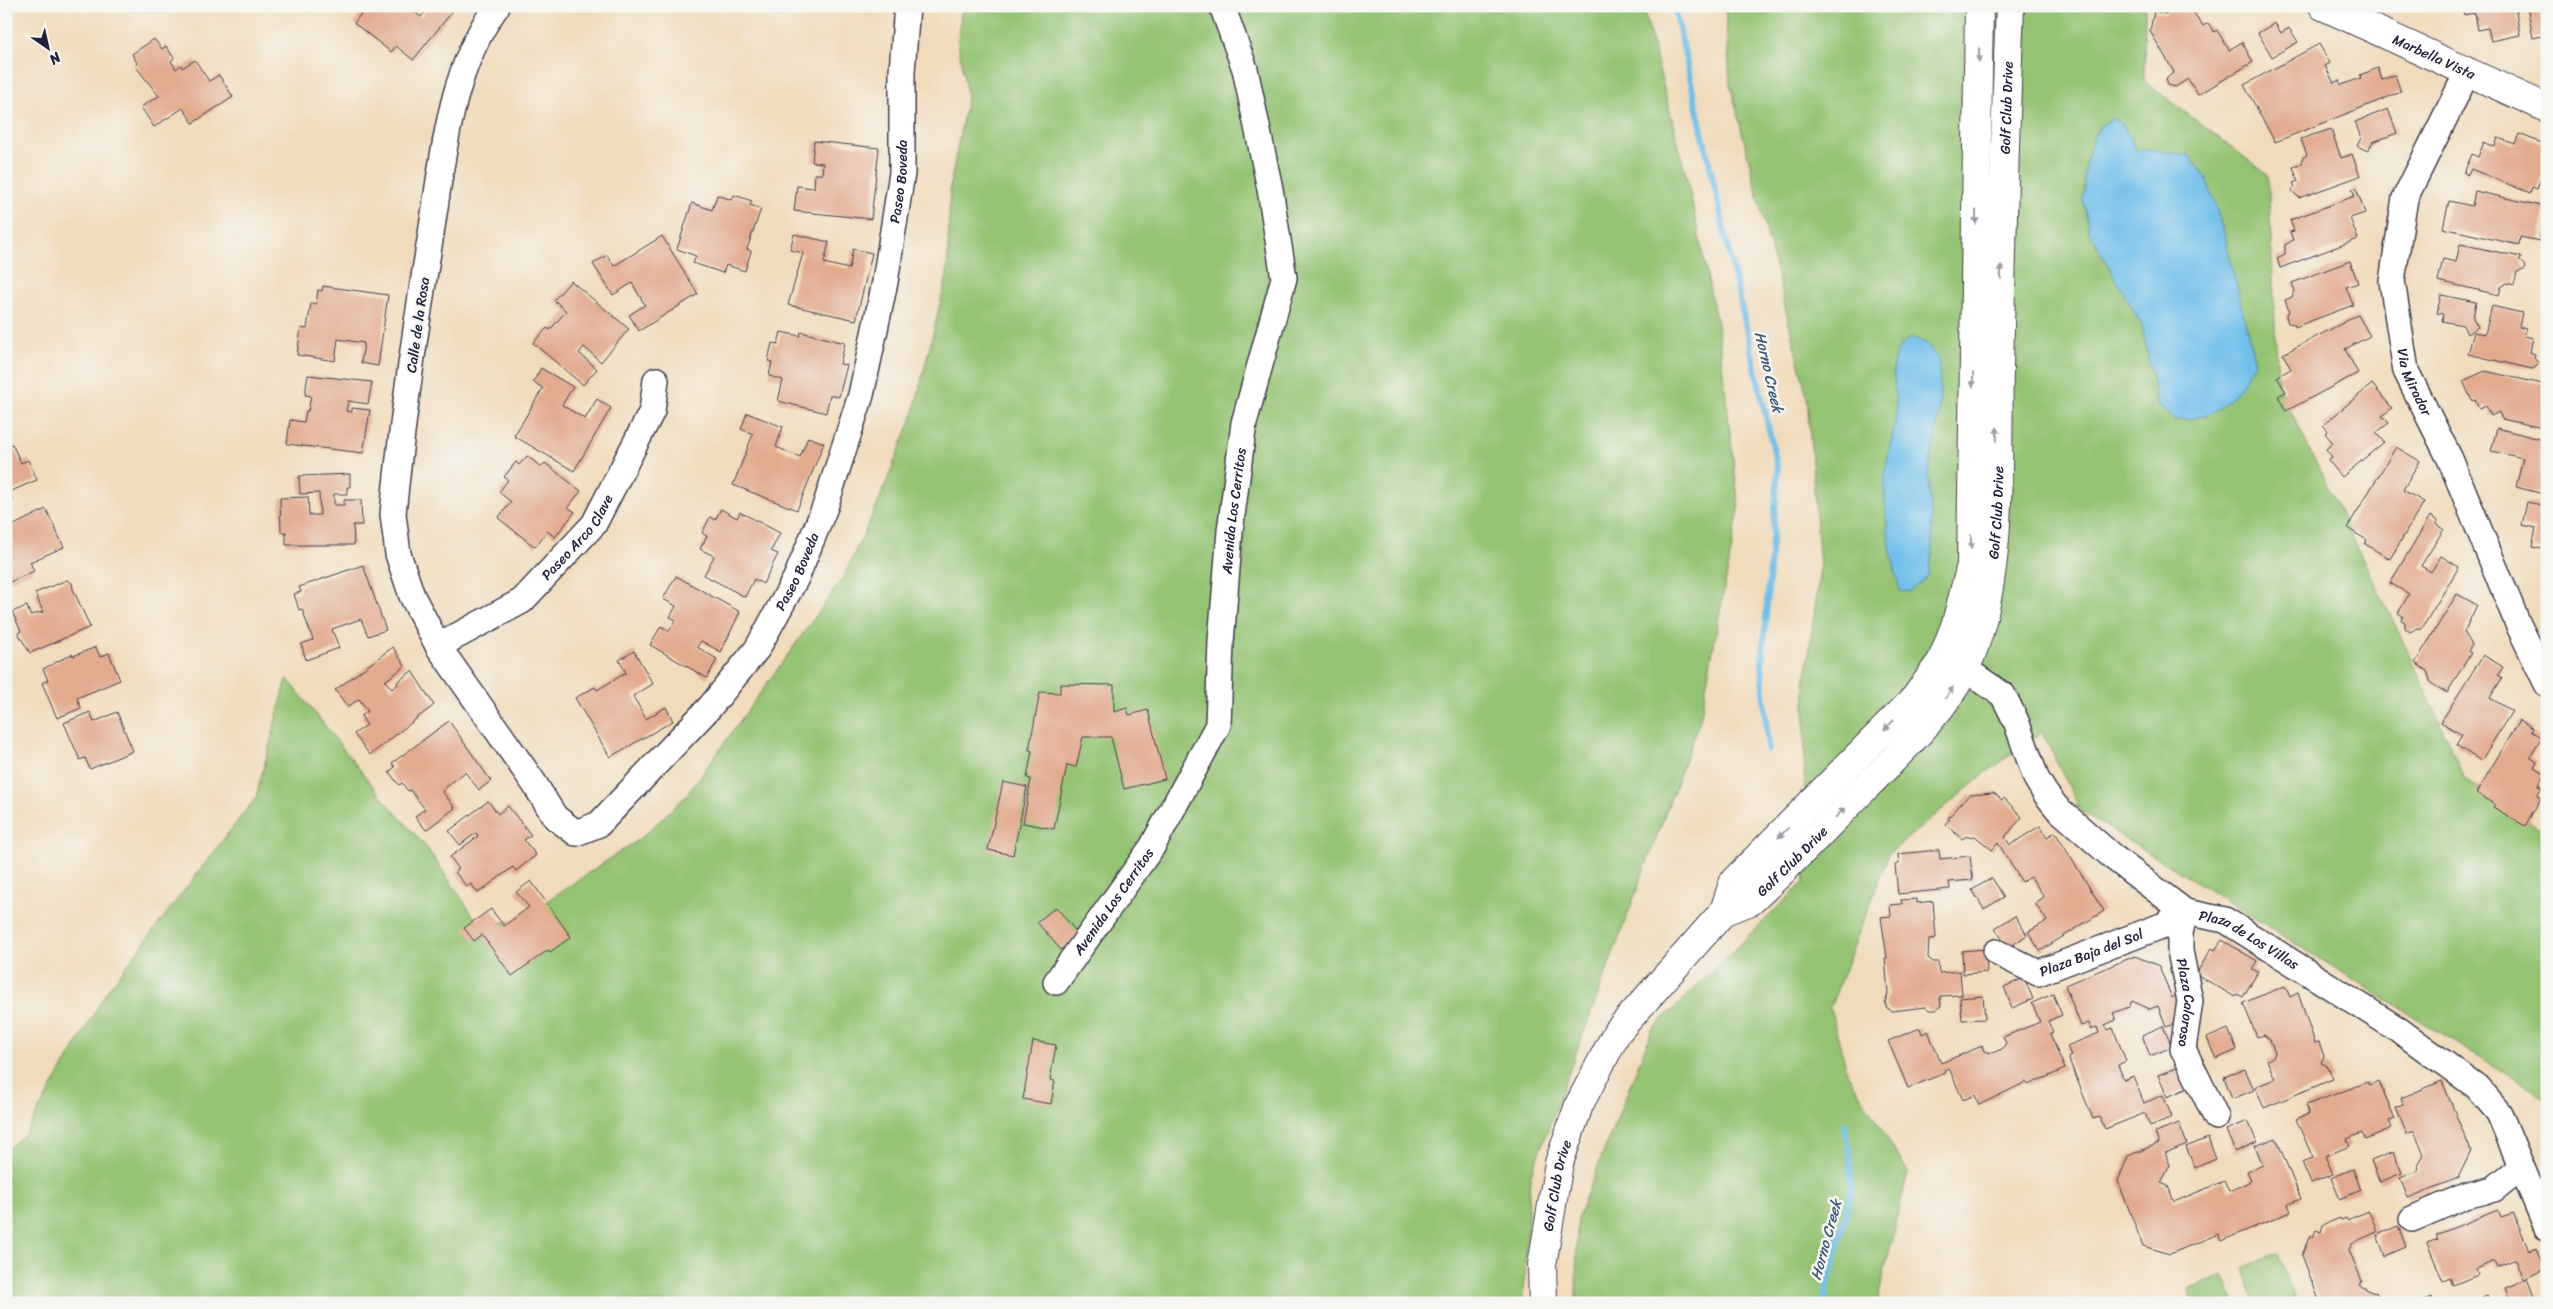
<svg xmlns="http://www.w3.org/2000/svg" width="2553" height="1309" font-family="Sriracha,sans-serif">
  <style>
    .green { fill: #94c372; stroke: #5b7256 }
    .water { fill: #6fbfea; stroke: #487092 }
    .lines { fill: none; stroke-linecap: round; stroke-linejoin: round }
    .stream { stroke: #6fbfea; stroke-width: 6 }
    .building { fill: #e2ab8e }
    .minor-casing { stroke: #413e4e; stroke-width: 28 }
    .tertiary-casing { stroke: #413e4e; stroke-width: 30 }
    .minor { stroke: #fff; stroke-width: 25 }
    .tertiary { stroke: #fff; stroke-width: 28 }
    .oneway { fill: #9c9ca7 }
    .labels { text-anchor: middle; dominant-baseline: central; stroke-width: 5; stroke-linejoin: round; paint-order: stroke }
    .street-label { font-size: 14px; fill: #22223b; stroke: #f6f6f2 }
    .water-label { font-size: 15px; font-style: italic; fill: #3d5978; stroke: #f6f6f2 }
  </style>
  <rect width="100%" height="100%" fill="#f6f6f2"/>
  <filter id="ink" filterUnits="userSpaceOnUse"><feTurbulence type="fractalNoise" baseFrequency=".02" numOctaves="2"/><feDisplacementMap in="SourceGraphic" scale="10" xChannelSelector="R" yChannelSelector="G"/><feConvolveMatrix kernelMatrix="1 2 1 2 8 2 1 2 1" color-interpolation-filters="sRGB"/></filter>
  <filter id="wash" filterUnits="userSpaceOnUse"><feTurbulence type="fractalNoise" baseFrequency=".0096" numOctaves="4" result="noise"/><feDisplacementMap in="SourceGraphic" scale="20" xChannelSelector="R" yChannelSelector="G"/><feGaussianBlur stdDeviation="1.12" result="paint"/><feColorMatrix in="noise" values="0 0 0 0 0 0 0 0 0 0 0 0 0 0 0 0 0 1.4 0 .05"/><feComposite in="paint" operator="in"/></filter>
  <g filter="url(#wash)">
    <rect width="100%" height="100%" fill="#f0dbba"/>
    <g class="green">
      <polygon points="962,6 1643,6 1688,183 1718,329 1739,509 1700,720 1530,1177 1523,1303 6,1303 6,1150 25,1134 107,991 256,797 287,678 380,795 427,848 479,924 517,921 642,837 686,796 843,578 878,503 913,415 947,276 950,186 967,97 958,41"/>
      <polygon points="1725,6 2145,6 2144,81 2268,175 2278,385 2401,637 2465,779 2547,833 2547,1099 2081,811 2042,732 1983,775 1889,854 1830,1008 1848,1075 1908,1172 1877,1303 1576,1303 1577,1219 1652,1030 1804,882 1805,685 1820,568 1807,397 1730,83"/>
      <polygon points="2277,1254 2298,1303 2258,1303 2243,1268"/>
      <polygon points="2223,1275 2234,1303 2194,1303 2189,1289"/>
    </g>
    <g class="water">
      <path d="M2112 119 2122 123 2136 150H2153L2189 155 2206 177 2225 237 2255 363C2232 400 2221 419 2174 420L2157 404 2142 326 2089 231 2083 201 2085 165 2093 139 2100 126Z"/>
      <path d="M1911 337 1926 343 1939 360 1940 386 1939 414 1928 473 1932 522V555L1928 576 1909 592 1900 591C1890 552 1882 510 1886 470 1888 450 1895 430 1896 410 1897 382 1883 355 1911 337Z"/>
    </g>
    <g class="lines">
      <g class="stream">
        <polyline points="1674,6 1778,470 1762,663 1768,750"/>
        <polyline points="1823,1303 1851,1195 1850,1153 1844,1124"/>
      </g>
    </g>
    <g id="blocks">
      <g class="building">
        <polygon points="370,6 407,6 421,17 430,6 444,6 452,12 413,60 396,46 391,52 354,23 364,10 366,11"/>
        <polygon points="2168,6 2196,6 2194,13 2203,26 2208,23 2214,32 2217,30 2229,50 2242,42 2253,62 2198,95 2188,79 2175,87 2168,85 2166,79 2174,72 2150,31 2154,11 2166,14"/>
        <polygon points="2462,6 2515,6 2520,35 2491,41 2488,28 2478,30 2475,13 2464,15"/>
        <polygon points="2527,6 2547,6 2547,35 2533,38"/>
        <polygon points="2275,23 2281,33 2289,28 2298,42 2272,57 2258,33"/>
        <polygon points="154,39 162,49 166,46 174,58 171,61 176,69 181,65 182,68 195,60 209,81 219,75 233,97 193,123 183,108 154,127 141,107 159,96 136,67 137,63 132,54"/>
        <polygon points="2319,44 2330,63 2325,66 2334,83 2339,80 2341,85 2361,78 2360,75 2378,68 2382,80 2395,75 2401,92 2275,142 2244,85"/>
        <polygon points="2388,109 2397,133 2373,142 2368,151 2357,146 2361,138 2355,122"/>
        <polygon points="2331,129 2341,158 2352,154 2360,176 2299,198 2292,191 2295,187 2293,183 2298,181 2293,167 2302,164 2302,158 2307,155 2301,139"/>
        <polygon points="2519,134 2547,145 2547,180 2541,178 2537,189 2532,187 2530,193 2471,169 2468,175 2464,173 2472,154 2478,157 2484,142 2495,147 2498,138 2515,144"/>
        <polygon points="814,141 879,148 871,219 794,211 797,186 814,188 815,174 822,174 823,163 812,162"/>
        <polygon points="2356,188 2365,213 2350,218 2358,239 2280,268 2277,258 2285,254 2285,245 2293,240 2290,232 2294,231 2290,220 2355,196 2352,189"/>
        <polygon points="2475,191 2546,207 2539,241 2520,237 2519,245 2443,228 2449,201 2472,206"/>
        <polygon points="717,195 732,200 734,195 752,201 750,205 761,209 747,249 751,251 745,271 726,265 723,273 693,263 696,256 677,249 692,203 712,210"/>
        <polygon points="794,234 829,242 824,263 849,269 853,249 872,253 856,320 788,305 803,253 790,250"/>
        <polygon points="662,236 698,294 639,331 629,315 645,305 632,283 613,295 593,264 607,255 614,266"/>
        <polygon points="2460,244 2521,257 2520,261 2525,266 2524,270 2517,272 2514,285 2507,283 2501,287 2499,295 2438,281 2443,259 2456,262"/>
        <polygon points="2350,261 2358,283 2346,287 2353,305 2295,327 2294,324 2288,323 2286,316 2289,311 2285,300 2292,297 2295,291 2292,283"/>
        <polygon points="571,281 629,329 601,362 584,347 579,353 597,369 583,385 533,343 547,328 550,330 566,311 554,300"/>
        <polygon points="323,286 388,295 378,366 361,363 364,343 338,339 335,361 297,355 301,328 307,329 311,303 316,304 318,290 322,291"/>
        <polygon points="2441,295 2476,302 2473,318 2478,327 2467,334 2463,325 2442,321 2443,314 2437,313"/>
        <polygon points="2492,306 2522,313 2519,327 2526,329 2524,336 2533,338 2530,352 2535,354 2534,358 2538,363 2536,367 2532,369 2468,354 2474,332 2485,334"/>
        <polygon points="2358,315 2370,336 2345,349 2358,373 2286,411 2278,396 2286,392 2277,377 2291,369 2283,354"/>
        <polygon points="781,332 800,336 801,332 845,343 840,364 847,365 839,397 830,395 826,413 778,401 783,380 769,376 772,362 768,361 772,343 778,344"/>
        <polygon points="541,368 573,387 562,405 585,419 597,399 611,408 574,471 514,436 543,388 533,382"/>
        <polygon points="2485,371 2547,385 2547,429 2502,419 2499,412 2491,416 2486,406 2479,409 2475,400 2472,401 2463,381"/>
        <polygon points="308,375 372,382 368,404 348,401 346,411 352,412 352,408 370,410 363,453 287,444 290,420 304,422 306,411 308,411 311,396 305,395"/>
        <polygon points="2372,384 2392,408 2382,416 2389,423 2376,433 2384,442 2342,477 2328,460 2332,457 2326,449 2333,443 2325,433 2328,431 2323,425"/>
        <polygon points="747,413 783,427 776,447 800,457 808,437 824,443 797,510 733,485 753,434 741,429"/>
        <polygon points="2497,428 2547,441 2547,495 2516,487 2523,458 2491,451"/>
        <polygon points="12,444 21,463 28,460 37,480 9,492 13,501 6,504 6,447"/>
        <polygon points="2396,447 2420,461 2403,490 2424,502 2390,559 2365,544 2367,540 2347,528"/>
        <polygon points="527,456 541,467 545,463 581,491 568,507 575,512 555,537 547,531 535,547 498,518 511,502 499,492 508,480 504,477 516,462 519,465"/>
        <polygon points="350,474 350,487 347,487 347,494 334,494 334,505 344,505 344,500 361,500 362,525 353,525 354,545 286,545 286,532 281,532 280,498 308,497 309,515 320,515 319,493 300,494 299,476"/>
        <polygon points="2527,502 2547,506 2547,550 2532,547 2536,528 2522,525"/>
        <polygon points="46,509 64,547 30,562 34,571 10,582 6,574 6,529"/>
        <polygon points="721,509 737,518 740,512 780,533 771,551 778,554 763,584 754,579 745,597 704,575 714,556 700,549 707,536 702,533 710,517 715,520"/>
        <polygon points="2430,516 2438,521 2436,524 2444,529 2421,566 2431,572 2441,556 2459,567 2421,630 2418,628 2410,632 2405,628 2405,622 2401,620 2403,616 2398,613 2409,594 2390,583"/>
        <polygon points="363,565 386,630 368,636 361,619 332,629 339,648 306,660 301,644 313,640 302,609 299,610 294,594 301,592 299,587"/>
        <polygon points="676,576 740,612 721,652 701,641 697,647 717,659 707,678 650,645 661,626 669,631 676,620 670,617 676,606 663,599"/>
        <polygon points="67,580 72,583 73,589 90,627 30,653 18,633 21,631 12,612 27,606 30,615 43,612 35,593"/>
        <polygon points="2457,594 2477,605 2464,632 2472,645 2468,651 2471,653 2447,693 2431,683 2427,671 2415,663"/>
        <polygon points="96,647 100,657 109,653 120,680 77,698 81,708 57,718 42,683 48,680 43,669 72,654 73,656"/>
        <polygon points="393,647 405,666 385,681 392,689 398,684 397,682 412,671 434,705 370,755 354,734 367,725 361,716 368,711 359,699 348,707 335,690"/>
        <polygon points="634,651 653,684 633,696 646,719 666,707 673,721 610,757 575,698 595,687 597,690 626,673 619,660"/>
        <polygon points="2483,655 2503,667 2498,675 2502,678 2490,698 2512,711 2481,761 2456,745 2462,735 2441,722"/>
        <polygon points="1060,684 1114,685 1114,712 1127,708 1129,715 1148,710 1165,779 1124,789 1111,737 1083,737 1076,767 1067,765 1054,829 1023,823 1031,779 1027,778 1032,751 1029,750 1040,692 1060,693"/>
        <polygon points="90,712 94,722 117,712 133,751 90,769 85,758 80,760 64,723"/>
        <polygon points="2520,720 2533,728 2531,731 2542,738 2530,757 2537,762 2534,767 2545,774 2538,786 2542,788 2537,795 2541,798 2525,826 2493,807 2495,804 2476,793"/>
        <polygon points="449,721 491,781 479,790 465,772 450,784 442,791 455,808 426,830 415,816 425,809 410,790 408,791 402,783 399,785 389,772 395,767 392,763"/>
        <polygon points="1003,782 1027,787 1013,855 988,850"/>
        <polygon points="1994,793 2002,800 2004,798 2022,817 2005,837 2010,845 2040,826 2047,837 2055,832 2104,911 2040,951 2028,932 2047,921 2035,903 2044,897 2031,877 2022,882 1998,843 1992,850 1975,836 1965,837 1962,839 1945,824 1950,819 1948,818 1969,795"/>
        <polygon points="488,801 498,814 508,806 531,835 524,840 536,855 516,871 513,867 478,893 471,884 467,887 455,872 459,869 450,857 478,836 476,833 460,845 449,831"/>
        <polygon points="2546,828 2547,828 2547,850 2542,849"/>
        <polygon points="1939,850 1940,859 1970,856 1973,880 1949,882 1950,889 1898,894 1895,865 1899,864 1898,854"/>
        <polygon points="1992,878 2004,897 1984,909 1972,890"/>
        <polygon points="531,881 571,937 550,952 548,950 512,976 482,935 474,941 464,928 491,909 504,926 529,907 516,892"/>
        <polygon points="1917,899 1917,903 1933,901 1936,938 1929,939 1928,958 1933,962 1938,962 1939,973 1960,971 1962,995 1940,996 1941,1006 1936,1010 1929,1010 1926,1007 1892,1011 1887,1008 1885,1002 1888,994 1885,958 1887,958 1881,917 1891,916 1890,905 1902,904 1901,900"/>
        <polygon points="1056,907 1079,935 1061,950 1037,922"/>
        <polygon points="2015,916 2027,935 2008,948 1995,928"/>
        <polygon points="2222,940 2257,961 2252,969 2258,972 2243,997 2237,994 2235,997 2196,974 2212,948 2215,950"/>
        <polygon points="1985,949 1987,972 1963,974 1962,951"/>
        <polygon points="2135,956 2159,966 2172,998 2177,995 2187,1019 2166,1027 2158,1006 2150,1009 2132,1001 2129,1007 2113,1013 2116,1020 2105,1025 2107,1030 2113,1028 2126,1061 2118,1065 2124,1080 2133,1076 2144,1103 2163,1095 2172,1117 2150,1126 2145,1113 2105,1129 2100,1117 2093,1119 2068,1057 2071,1056 2067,1046 2099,1033 2097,1027 2091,1030 2089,1023 2081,1026 2065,985"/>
        <polygon points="2024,978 2033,999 2012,1008 2004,987"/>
        <polygon points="2285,986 2290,997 2298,993 2315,1043 2319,1042 2324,1056 2321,1063 2328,1066 2333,1079 2264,1108 2255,1087 2275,1079 2267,1060 2273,1057 2275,1053 2270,1040 2264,1035 2257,1037 2243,1003"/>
        <polygon points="2053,994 2062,1015 2048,1021 2053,1033 2050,1034 2065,1069 2028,1085 2026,1082 1979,1105 1975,1095 1963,1100 1949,1068 1944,1070 1945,1073 1908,1088 1888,1041 1920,1028 1922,1034 1928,1031 1941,1063 1982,1046 1984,1051 1992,1053 2002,1049 2006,1043 2003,1037 2040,1022 2032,1003"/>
        <polygon points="1983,996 1985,1019 1962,1020 1960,998"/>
        <polygon points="2163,1026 2172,1047 2150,1056 2142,1035"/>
        <polygon points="2228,1029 2237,1050 2216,1059 2207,1038"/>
        <polygon points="1033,1041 1056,1045 1050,1080 1055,1081 1051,1104 1023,1099"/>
        <polygon points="2179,1067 2188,1088 2167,1097 2158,1075"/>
        <polygon points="2245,1069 2254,1090 2232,1099 2224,1077"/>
        <polygon points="2379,1081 2395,1119 2389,1121 2392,1128 2365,1139 2362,1133 2347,1139 2350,1146 2325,1156 2333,1174 2311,1183 2302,1162 2313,1158 2296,1119 2309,1114 2306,1105 2368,1082 2370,1085"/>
        <polygon points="2442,1081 2471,1151 2458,1178 2408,1198 2400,1178 2419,1170 2418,1166 2424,1155 2414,1131 2407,1134 2396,1108 2403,1105 2401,1098"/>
        <polygon points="2248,1121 2257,1142 2235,1152 2226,1130"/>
        <polygon points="2179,1123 2187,1144 2165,1153 2170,1165 2161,1183 2168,1186 2174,1202 2224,1181 2229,1191 2251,1181 2247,1172 2263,1165 2255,1146 2276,1138 2301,1199 2288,1204 2291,1212 2221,1241 2218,1234 2170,1254 2143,1246 2118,1181 2128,1156 2159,1143 2155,1132"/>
        <polygon points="2208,1138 2216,1159 2195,1168 2186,1147"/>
        <polygon points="2393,1152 2402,1173 2380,1182 2371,1161"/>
        <polygon points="2353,1169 2361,1190 2340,1199 2331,1178"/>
        <polygon points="2498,1210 2501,1217 2513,1213 2529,1251 2537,1248 2545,1269 2524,1279 2516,1259 2497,1267 2494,1261 2476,1269 2478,1275 2453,1285 2450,1278 2443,1281 2427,1243 2438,1239 2436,1235"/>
        <polygon points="2369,1211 2377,1232 2352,1243 2349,1250 2362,1281 2359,1285 2374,1293 2376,1292 2381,1303 2320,1303 2302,1255 2310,1235 2313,1237 2316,1230 2321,1232 2323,1225 2340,1218 2341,1220 2347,1218 2347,1220"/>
        <polygon points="2398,1226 2406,1247 2385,1256 2377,1235"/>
        <polygon points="2527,1279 2536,1300 2529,1303 2511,1303 2505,1288"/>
        <polygon points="2487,1295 2490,1303 2470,1303"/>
        <polygon points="2432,1297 2434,1303 2419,1303"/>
      </g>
    </g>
  </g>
  <g filter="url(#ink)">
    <use href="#blocks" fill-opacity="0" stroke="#413e4e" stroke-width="1"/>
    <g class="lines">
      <g class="minor-casing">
        <g id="minor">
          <path id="s1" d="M497 6C448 73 443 161 430 240 415 331 402 422 393 514L398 554 412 596 438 646 534 783 555 817 576 833 599 824 710 707 757 649 796 578 825 507 861 395 885 282 902 173V71L907 6"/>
          <path id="s2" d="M2468 71 2405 198 2392 281 2406 371 2450 459 2518 624 2547 684"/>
          <path id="s3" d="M438 646 522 601 594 524 652 411 656 380"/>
          <path id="s4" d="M1946 662 1965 669 2003 695 2016 721 2036 778 2045 793 2057 808 2113 857 2185 912 2225 920 2399 1030 2477 1087 2499 1113 2547 1228"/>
          <path id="s5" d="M2185 912 2180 933V951L2190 1001 2183 1049 2216 1117"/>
          <path id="s6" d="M1996 952 2038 973 2164 925 2185 912"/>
          <path id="s7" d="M1056 982 1152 847 1218 725 1221 642 1230 531 1244 423 1284 278 1270 189 1245 69 1222 6"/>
          <polyline points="2412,1219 2465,1196 2494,1189 2521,1167"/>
        </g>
      </g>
      <g class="tertiary-casing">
        <g id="tertiary">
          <path id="s8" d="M2323 6 2547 108"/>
          <path id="s9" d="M1724 911 1751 901C1790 865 1826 827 1863 790 1899 753 1942 715 1965 669 2005 586 1997 458 1999 367 2002 247 2005 126 2010 6"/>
          <path id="s10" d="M1543 1303 1542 1265 1559 1163 1579 1105 1617 1032 1724 911 1734 881 1915 698 1942 660 1956 623 1971 565 1979 6"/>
        </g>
      </g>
      <use href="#minor" class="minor"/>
      <use href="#tertiary" class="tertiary"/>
    </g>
    <defs><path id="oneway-solid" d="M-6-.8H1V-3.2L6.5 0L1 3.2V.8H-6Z" transform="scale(1.25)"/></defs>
    <g class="oneway">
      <use href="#oneway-solid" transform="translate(1979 55) rotate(91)"/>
      <use href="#oneway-solid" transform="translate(1976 217) rotate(91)"/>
      <use href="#oneway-solid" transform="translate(2001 272) rotate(-89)"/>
      <use href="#oneway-solid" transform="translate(1973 380) rotate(91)"/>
      <use href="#oneway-solid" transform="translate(1997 434) rotate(-89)"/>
      <use href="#oneway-solid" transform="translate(1971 542) rotate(90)"/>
      <use href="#oneway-solid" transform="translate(1949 693) rotate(-56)"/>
      <use href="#oneway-solid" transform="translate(1889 725) rotate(134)"/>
      <use href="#oneway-solid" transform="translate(1840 813) rotate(-45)"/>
      <use href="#oneway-solid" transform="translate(1783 833) rotate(135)"/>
    </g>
  </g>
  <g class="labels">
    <g class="street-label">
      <text stroke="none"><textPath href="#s8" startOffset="122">Marbella Vista</textPath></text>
      <text stroke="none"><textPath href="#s9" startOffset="911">Golf Club Drive</textPath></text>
      <text stroke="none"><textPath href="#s1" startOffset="1650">Paseo Boveda</textPath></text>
      <text transform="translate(418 325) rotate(-82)">Calle de la Rosa</text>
      <text stroke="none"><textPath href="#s2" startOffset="330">Via Mirador</textPath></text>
      <text stroke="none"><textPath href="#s7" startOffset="519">Avenida Los Cerritos</textPath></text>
      <text stroke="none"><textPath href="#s9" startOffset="506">Golf Club Drive</textPath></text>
      <text stroke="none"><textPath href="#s3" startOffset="180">Paseo Arco Clave</textPath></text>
      <text stroke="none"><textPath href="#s1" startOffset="1245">Paseo Boveda</textPath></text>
      <text stroke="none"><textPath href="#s9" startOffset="86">Golf Club Drive</textPath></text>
      <text stroke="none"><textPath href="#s7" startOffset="99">Avenida Los Cerritos</textPath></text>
      <text stroke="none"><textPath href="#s4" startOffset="428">Plaza de Los Villas</textPath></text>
      <text stroke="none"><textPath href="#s6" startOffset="104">Plaza Baja del Sol</textPath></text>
      <text stroke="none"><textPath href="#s5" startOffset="92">Plaza Caloroso</textPath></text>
      <text stroke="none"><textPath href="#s10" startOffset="119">Golf Club Drive</textPath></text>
    </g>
    <g class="water-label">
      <text transform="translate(1769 372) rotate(77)">Horno Creek</text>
      <text transform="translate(1826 1240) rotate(-75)">Horno Creek</text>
    </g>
  </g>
  <rect width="2553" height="1309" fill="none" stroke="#f6f6f2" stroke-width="25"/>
  <g transform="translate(48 48) rotate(146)" stroke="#f6f6f2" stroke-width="4" paint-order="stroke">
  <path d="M0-4L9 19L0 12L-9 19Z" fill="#22223b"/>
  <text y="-8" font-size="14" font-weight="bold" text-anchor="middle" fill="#22223b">N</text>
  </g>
</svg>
